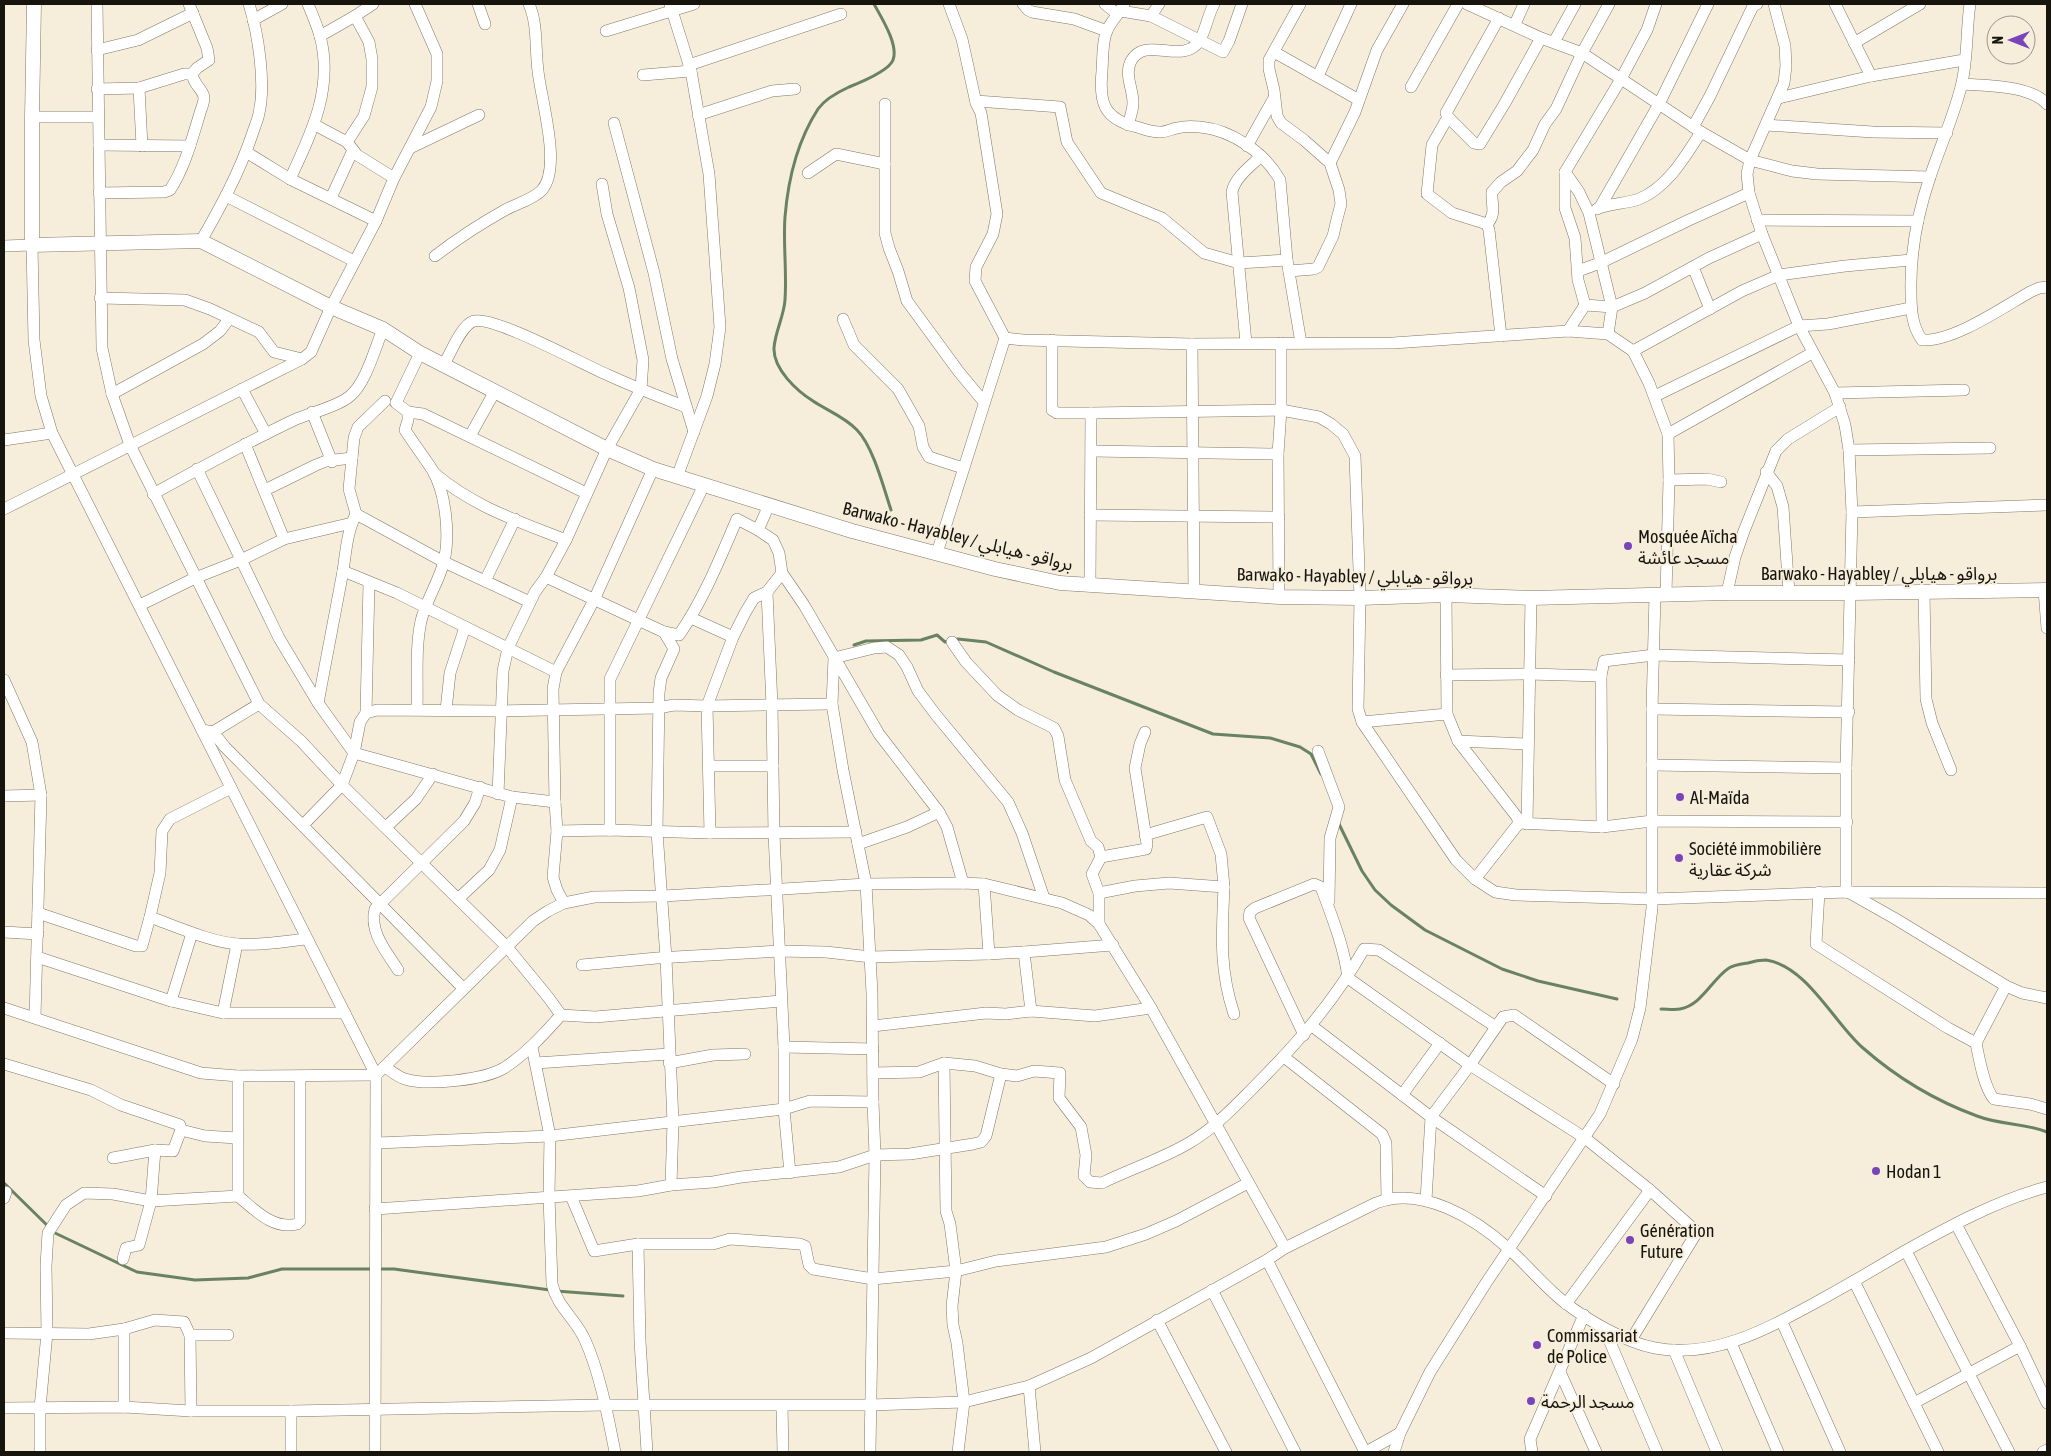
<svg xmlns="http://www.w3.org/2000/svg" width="2051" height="1456" font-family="'Asap Condensed','Noto Sans Arabic',sans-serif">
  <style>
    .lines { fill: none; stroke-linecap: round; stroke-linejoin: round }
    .stream { stroke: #698361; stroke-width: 3 }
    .minor-casing { stroke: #807868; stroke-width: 12 }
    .major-casing { stroke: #807868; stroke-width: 15 }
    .minor { stroke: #fff; stroke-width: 11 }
    .major { stroke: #fff; stroke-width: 14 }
    .poi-dot { fill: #7943ba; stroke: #f6eddb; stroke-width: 2 }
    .labels { text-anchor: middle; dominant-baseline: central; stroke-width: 4; stroke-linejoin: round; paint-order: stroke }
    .street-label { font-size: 18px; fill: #17140e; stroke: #f6eddb }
    .poi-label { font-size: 18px; fill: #17140e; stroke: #f6eddb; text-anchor: start }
  </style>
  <rect width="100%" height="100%" fill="#f6eddb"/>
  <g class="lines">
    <g class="stream">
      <path d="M874 4C881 17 899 45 893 60 889 71 859 83 849 87 838 92 825 99 818 109 798 140 788 180 785 217 783 244 787 272 785 300 784 316 775 332 774 348 773 369 797 391 813 401 828 411 845 417 857 430 873 446 884 489 891 510"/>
      <polyline points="854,645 866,641 921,640 937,635 945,642 958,639 986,642 1054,672 1213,734 1270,738 1300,747 1311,754 1321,774"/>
      <polyline points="1338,822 1362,871 1375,890 1391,905 1425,930 1502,969 1538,981 1617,999"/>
      <path d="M1661 1009C1667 1009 1675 1010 1680 1009 1702 1005 1712 979 1729 968 1734 965 1742 964 1748 963 1754 961 1760 960 1766 960 1807 966 1834 1023 1863 1048 1896 1077 1936 1101 1977 1116 2000 1125 2025 1123 2047 1132"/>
      <polyline points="4,1183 55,1233 137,1272 195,1280 248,1278 282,1269 394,1269 550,1290"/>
      <polyline points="556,1291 623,1296"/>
    </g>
    <g class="minor-casing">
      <g id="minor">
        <polyline points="97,4 102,348 112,394 130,445 259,704 301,741 342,785 507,947 548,997 561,1015"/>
        <polyline points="478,4 485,24"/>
        <polyline points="670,4 691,71 709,174 720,327 715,364 707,396 677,477"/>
        <polyline points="949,4 962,39 976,103 981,113 997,214 993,234 976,267 975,281 1005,338"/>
        <polyline points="1023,4 1028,10 1032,12 1074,19 1107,31"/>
        <polyline points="1105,4 1117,14"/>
        <path d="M1124 4C1120 14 1110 21 1106 33 1102 45 1103 58 1102 71 1099 102 1103 119 1137 127 1144 129 1151 132 1159 132 1165 133 1171 129 1177 128 1185 126 1192 126 1200 127 1232 130 1265 153 1280 180L1287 260 1301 343"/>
        <polyline points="1467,4 1541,38 1582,53 1701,132 1750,160 1792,171 1817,174 1930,177"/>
        <polyline points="1774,4 1785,46 1786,66 1784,83 1750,160 1747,174 1749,193 1762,234 1799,326 1835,393 1845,425 1849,450 1852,512 1846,768 1846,892"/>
        <polyline points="1835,4 1871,76"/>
        <path d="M1970 4C1966 31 1968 60 1961 87 1953 118 1940 147 1930 177 1917 215 1910 253 1911 293 1911 310 1912 326 1922 340 1953 342 2002 308 2030 292L2039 288 2047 287"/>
        <polyline points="1121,11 1151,16 1159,4"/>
        <polyline points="1151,16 1223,52 1229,41 1242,4"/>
        <polyline points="1499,18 1446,113 1448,117 1432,145 1427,194 1452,213 1487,224 1489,230 1501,336"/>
        <polyline points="253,20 282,4"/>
        <polyline points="1515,24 1524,4"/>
        <polyline points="606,31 694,4"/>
        <polyline points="320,36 355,16 373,4"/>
        <polyline points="1554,42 1575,4"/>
        <polyline points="1854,43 1920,4"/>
        <polyline points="97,50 138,40 193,13"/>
        <polyline points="1274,52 1359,100"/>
        <polyline points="689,65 841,14"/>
        <polyline points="643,75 691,71"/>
        <polyline points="1318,76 1351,4"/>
        <path d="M1962 84C1986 86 2030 85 2047 104"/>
        <polyline points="1411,87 1458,4"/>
        <polyline points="139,88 142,146"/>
        <polyline points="97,89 139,88 184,74 192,74"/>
        <polyline points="1779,98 1871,76 1964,60"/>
        <polyline points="976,101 1060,107 1067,142 1101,193 1162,218 1204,253 1239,263 1287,260"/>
        <polyline points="885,104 885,233 889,248 898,271 907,301 959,372 984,402"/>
        <polyline points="698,115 772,91 795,89"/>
        <polyline points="32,117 98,117"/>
        <polyline points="1448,117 1474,143 1480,144 1505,103 1541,38"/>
        <polyline points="614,123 654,273 672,359 694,432"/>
        <polyline points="315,125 347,142 364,116 372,87 372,59 369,42 355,16"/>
        <path d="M1128 125C1130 118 1133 110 1133 103 1133 88 1124 75 1131 61 1146 34 1183 67 1200 40 1206 29 1208 15 1214 4"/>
        <polyline points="1766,125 1873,132 1947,133"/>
        <polyline points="1693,127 1710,96 1753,6 1757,4"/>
        <polyline points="347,142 357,155 394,178"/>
        <polyline points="99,145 190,146"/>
        <polyline points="1247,146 1274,98"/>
        <polyline points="412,147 479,115"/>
        <polyline points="246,152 290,179 376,221"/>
        <polyline points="1330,163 1355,112 1377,50 1403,4"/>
        <polyline points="1565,172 1579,192 1589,213 1612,307 1645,293 1709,258 1762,234"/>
        <polyline points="808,173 836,154 885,164"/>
        <path d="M290 179C311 134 334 88 320 36 317 25 312 14 308 4"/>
        <path d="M99 193 164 192 170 190C185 167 192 139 200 113 201 109 204 103 204 98 204 90 194 86 192 74L197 68 209 60 207 48 189 4"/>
        <polyline points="226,196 354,261"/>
        <polyline points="331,198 353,150"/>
        <polyline points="1600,207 1659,104 1708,4"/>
        <path d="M1597 209C1610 203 1626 204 1639 199 1667 188 1685 157 1701 132"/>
        <polyline points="1757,220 1918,221"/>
        <path d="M1487 224C1497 214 1491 203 1492 192L1501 182 1517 171 1533 150 1545 124 1556 109 1582 53 1609 4"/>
        <path d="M201 241C221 206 239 173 252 135 254 128 258 120 259 113 266 83 258 33 249 4"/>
        <polyline points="4,246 32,245 34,340 41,396 52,433 376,1075 375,1452"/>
        <path d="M435 256C457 239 480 224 505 210 516 204 534 199 542 190 562 167 541 100 538 71 535 48 538 25 529 4"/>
        <polyline points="1693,267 1710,309"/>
        <polyline points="1289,271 1314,269 1318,267 1333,236 1337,219 1341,204 1339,190 1330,163 1304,140 1281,123 1277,116 1274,90 1269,69 1269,60 1300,4"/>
        <polyline points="1578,271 1600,263 1689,220 1749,193"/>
        <polyline points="100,298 185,300 210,309 259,332 274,352 302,359"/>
        <polyline points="843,319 854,345 898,389 919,426 923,447 929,457 963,468"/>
        <polyline points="1568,331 1585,305"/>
        <polyline points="1608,334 1612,307 1585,305 1578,280 1575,238 1565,208 1565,172 1621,79 1647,30 1656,4"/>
        <polyline points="1052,340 1052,410 1057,413 1091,413"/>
        <path d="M1246 343 1232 192C1235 177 1251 166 1261 156"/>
        <polyline points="1192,344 1194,591"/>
        <polyline points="1633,351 1742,291 1779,275 1845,266 1911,260"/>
        <polyline points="420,353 396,403 408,412 423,414 586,493"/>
        <path d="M444 364C451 353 461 325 474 321 495 316 584 365 608 375 634 387 660 397 686 407"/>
        <polyline points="242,389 266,434"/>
        <polyline points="1835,393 1964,390"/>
        <polyline points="112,394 203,344 220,331 229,319"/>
        <polyline points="1655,396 1799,326 1828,324 1911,308"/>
        <polyline points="312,412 332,462"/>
        <path d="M408 412V420L405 430C414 444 424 457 433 471 446 494 450 536 444 561 439 582 426 600 421 621 415 649 418 680 417 709"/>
        <polyline points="1668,434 1812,353"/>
        <polyline points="470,436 495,391"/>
        <polyline points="4,440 52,433"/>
        <polyline points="245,444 284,539"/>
        <polyline points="1849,450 1990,448"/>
        <polyline points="1092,451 1278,454"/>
        <polyline points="197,469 279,638 318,703 354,753 512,797 555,802"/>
        <polyline points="1766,472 1777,486 1783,507 1789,593"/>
        <path d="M434 473C474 507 518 521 566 540"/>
        <polyline points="1669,480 1707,479 1721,482"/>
        <polyline points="265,490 316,465 326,461 352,458"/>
        <path d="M153 494C200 468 246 443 294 420 310 413 339 406 350 396 366 383 375 348 383 329"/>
        <polyline points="769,505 758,530 773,540 779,553 782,573 804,605 879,734 939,812 947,827 963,883"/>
        <polyline points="4,509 302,359 311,352 331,307 376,221 394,178 431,107 437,81 437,54 415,4"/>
        <polyline points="1852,512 2047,505"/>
        <polyline points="356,514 349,489 354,438 358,427 385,401"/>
        <polyline points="1090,515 1279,517"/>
        <polyline points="937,553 1005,338 1023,340 1192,344 1393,343 1568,331 1608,334 1633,351 1649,383 1668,434 1669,480 1666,594"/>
        <polyline points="782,573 767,592 754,598 745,613 733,637 707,706 832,704"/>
        <polyline points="546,577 566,540 607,449 641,389 643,360 629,288 607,214 602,184"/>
        <polyline points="485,581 515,519"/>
        <polyline points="1090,586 1091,413 1281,410 1319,417 1331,424 1343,434 1355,456 1360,598 1358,709 1362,722 1456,860 1475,879 1495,892 1516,895 1653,899 1846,892 2047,893"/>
        <polyline points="2044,590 2047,628"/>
        <polyline points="767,592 772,706 774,834 784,1047 784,1109 790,1173"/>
        <polyline points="1924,592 1926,699 1932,723 1951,770"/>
        <polyline points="1727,593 1735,557 1744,531 1776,451 1788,439 1840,407"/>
        <polyline points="1446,595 1447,714 1458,741 1517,817 1519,823"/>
        <polyline points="1279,597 1278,454 1281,410 1281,343"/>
        <path d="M530 602 444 562 356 514C347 532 346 551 343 571L397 593 556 672"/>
        <polyline points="140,605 195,578 241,560 284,539 352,523"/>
        <polyline points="691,618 733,637"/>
        <path d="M664 632 679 635C704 599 720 558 737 519L758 530"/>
        <polyline points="952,642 966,662 997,695 1018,710 1054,728 1058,736 1065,780 1091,841 1098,847 1101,857 1092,874 1099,893 1099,924"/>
        <polyline points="1446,675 1528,674 1601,676"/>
        <polyline points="4,680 32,742 41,795 35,1018"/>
        <polyline points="318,703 343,571"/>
        <polyline points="1652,709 1849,712"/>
        <polyline points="446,710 450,673 465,627"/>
        <polyline points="366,713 369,583"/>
        <polyline points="1362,722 1447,714"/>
        <polyline points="202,730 213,732 225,747 463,988"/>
        <polyline points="213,732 259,704"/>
        <polyline points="1458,741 1528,744"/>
        <polyline points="1318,751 1339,807 1330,838 1329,901"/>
        <polyline points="1652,765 1846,768"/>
        <polyline points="709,766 773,766"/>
        <polyline points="498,794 503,671 508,648 535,592 546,577 664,632 674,649 661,678 659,693 657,832 666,958 673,1122 671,1185"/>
        <polyline points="4,796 41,795"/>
        <polyline points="1519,823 1602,827 1652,821 1847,822"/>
        <polyline points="1527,824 1531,598"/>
        <polyline points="303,825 342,785 354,753 360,722 366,713 377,710 500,711 658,708 674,705 707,706 710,833"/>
        <polyline points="386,827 416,799 433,774"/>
        <polyline points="1602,827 1601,676 1604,661 1654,655 1849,660"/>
        <polyline points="610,830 610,679 704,485"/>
        <polyline points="557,831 610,830 710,833 856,832"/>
        <polyline points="1145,835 1207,817 1221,854 1224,887"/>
        <polyline points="858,844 907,827 939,812"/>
        <polyline points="1101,857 1146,849 1147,844 1135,768 1140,744 1145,732"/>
        <polyline points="1475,879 1519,823"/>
        <polyline points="984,884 989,954 1024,952 1031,1011"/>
        <polyline points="1819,892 1816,944 1948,1028 1976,1043"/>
        <polyline points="1848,892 1894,918 2006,986 2022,993 2047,998"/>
        <path d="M1099 893 1135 886 1169 883 1224 887C1222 933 1219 969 1234 1014"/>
        <polyline points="458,899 489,870 500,850 512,797"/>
        <polyline points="564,903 557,890 553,877 557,831 555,802 553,689 556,672 594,600 653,469"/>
        <polyline points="38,913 136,946 142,946 150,917 160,873 162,831 170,819 231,788"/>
        <path d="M150 917C175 926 213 943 238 944 261 946 285 941 307 939"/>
        <polyline points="4,932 38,934"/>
        <polyline points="1024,952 1113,945"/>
        <polyline points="37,957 171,1001 223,1013 345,1013"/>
        <polyline points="582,965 657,958 780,951 826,952 871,957 989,954"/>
        <path d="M398 970C386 951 369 932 375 909L464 821 475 803 480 787"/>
        <path d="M2006 986 1976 1043C1979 1058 1984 1088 1994 1099L2030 1104 2047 1109"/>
        <polyline points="171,1001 192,933"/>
        <polyline points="4,1008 201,1073 238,1076 376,1075 533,921 548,911 564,903 594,897 663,896 866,884 963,883 984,884 1062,903 1089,915 1099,924 1151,1008 1285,1248"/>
        <polyline points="223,1013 237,944"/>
        <polyline points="873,1026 986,1013 1006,1014 1031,1011 1095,1016 1151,1008"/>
        <polyline points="1312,1026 1431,1117 1426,1200"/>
        <path d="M1304 1035 1249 918 1250 912 1255 908 1314 884 1321 887C1332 917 1344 946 1348 978L1470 1065 1585 1138 1650 1190 1697 1232 1631 1340"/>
        <path d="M532 1047 550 1136 549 1196 552 1284C557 1307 576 1319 585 1340 600 1373 608 1417 615 1452"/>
        <polyline points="784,1047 873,1049"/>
        <polyline points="1284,1057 1382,1134 1386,1143 1387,1199"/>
        <polyline points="536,1063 669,1054"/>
        <polyline points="669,1063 713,1055 745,1054"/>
        <polyline points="944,1063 946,1211 950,1224 956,1271 952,1306 953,1325 957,1343 964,1402 958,1452"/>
        <polyline points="4,1064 91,1090 121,1105 180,1125 181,1130 205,1136 237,1138"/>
        <path d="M385 1067C391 1071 398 1077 405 1079 427 1086 484 1080 504 1068 526 1054 543 1035 561 1015L595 1017 781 1001"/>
        <path d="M873 1073 919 1072 944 1063 975 1066 1001 1074 1017 1076 1034 1071 1060 1073 1059 1098 1081 1127 1086 1155 1084 1176 1090 1182 1102 1183C1130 1169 1162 1159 1189 1143 1213 1129 1232 1109 1252 1089 1296 1045 1333 1003 1364 949L1379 950 1496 1027"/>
        <polyline points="238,1076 238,1196"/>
        <polyline points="1402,1095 1440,1043"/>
        <polyline points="377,1143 550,1136 784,1109 810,1101 873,1102"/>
        <polyline points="113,1158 155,1150 173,1151 181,1130"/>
        <polyline points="571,1196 594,1251 638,1244 713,1244 730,1239 800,1244 805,1246 809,1265 813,1269 873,1279 956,1271 996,1261 1106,1247 1146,1234 1176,1221 1248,1183"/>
        <polyline points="1546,1196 1431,1117 1470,1065 1503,1017 1514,1015 1614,1084"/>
        <polyline points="4,1198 6,1192"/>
        <polyline points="375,1209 638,1191 671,1185 713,1182 741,1177 839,1167 875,1155 910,1154 973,1144 981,1142 986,1136 1001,1074"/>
        <polyline points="1956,1224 2020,1346 2047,1403"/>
        <polyline points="638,1244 640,1341 647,1452"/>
        <polyline points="1906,1251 2009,1452"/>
        <polyline points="123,1259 126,1248 139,1245 151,1201 155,1150"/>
        <polyline points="1267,1260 1365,1452"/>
        <polyline points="1854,1281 1938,1452"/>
        <polyline points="1212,1290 1295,1452"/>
        <polyline points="1566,1304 1650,1190"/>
        <polyline points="1157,1320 1226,1452"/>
        <polyline points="1782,1322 1840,1452"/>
        <polyline points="1600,1327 1607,1335 1657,1452"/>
        <polyline points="124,1329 124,1407"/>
        <polyline points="4,1333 89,1334 124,1329 155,1320 184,1322 190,1335 228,1335"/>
        <polyline points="190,1335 191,1411"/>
        <polyline points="1731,1343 1778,1452"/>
        <polyline points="1674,1350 1717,1452"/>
        <polyline points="1560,1372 1596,1452"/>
        <polyline points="1029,1386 1035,1452"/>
        <polyline points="1914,1403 2020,1346"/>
        <polyline points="782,1406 783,1452"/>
        <path d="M4 1408 124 1407 191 1411H291L606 1405H870L964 1402 1029 1386 1091 1358 1267 1260 1285 1248 1376 1203C1422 1185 1476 1219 1509 1249 1528 1266 1544 1286 1564 1302 1587 1320 1627 1343 1655 1348 1712 1359 1765 1330 1813 1304 1844 1287 1875 1269 1905 1251 1950 1226 1998 1200 2047 1187"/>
        <polyline points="291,1411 291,1452"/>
        <path d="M40 1452V1408L47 1333 46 1266 48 1233 66 1205 84 1193 113 1194 151 1201 238 1196C255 1210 273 1230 297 1224L300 1221V1076"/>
        <polyline points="870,1452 875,1155 873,1102 872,993 866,884 843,770 832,704 834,658 874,648 887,647 899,655 907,667 918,691 936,715 1008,802 1022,833 1044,898"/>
        <polyline points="1366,1452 1400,1433"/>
        <polyline points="1394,1452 1400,1433 1430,1372 1486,1283 1600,1114 1632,1039 1640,1008 1652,908 1652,709 1655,595"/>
        <polyline points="1532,1452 1530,1439 1584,1315"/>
        <polyline points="2043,1452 2047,1450"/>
      </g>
    </g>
    <g class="major-casing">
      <polyline id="major" points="34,4 32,117 32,245 201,241 331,307 383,329 420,353 607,449 653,469 852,531 995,569 1060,583 1279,597 1360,598 1446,595 1531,598 1727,593 1852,593 2047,590"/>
    </g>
    <use href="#minor" class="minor"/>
    <use href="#major" class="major"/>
  </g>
  <g class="poi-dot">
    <circle cx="1628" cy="546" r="5"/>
    <circle cx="1680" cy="797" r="5"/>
    <circle cx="1679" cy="858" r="5"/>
    <circle cx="1876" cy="1171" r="5"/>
    <circle cx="1630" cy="1240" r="5"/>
    <circle cx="1537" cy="1345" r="5"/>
    <circle cx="1531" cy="1401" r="5"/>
  </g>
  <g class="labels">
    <g class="street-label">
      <text transform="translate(958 536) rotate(14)">Barwako - Hayabley / برواقو - هيابلي</text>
      <text x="1879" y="573">Barwako - Hayabley / برواقو - هيابلي</text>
      <text transform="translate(1355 576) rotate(1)">Barwako - Hayabley / برواقو - هيابلي</text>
    </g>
    <g class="poi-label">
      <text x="1638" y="536">Mosquée Aïcha<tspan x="1638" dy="21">مسجد عائشة</tspan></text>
      <text x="1690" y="797">Al-Maïda</text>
      <text x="1689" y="848">Société immobilière<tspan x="1689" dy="21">شركة عقارية</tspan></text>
      <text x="1886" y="1171">Hodan 1</text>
      <text x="1640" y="1230">Génération<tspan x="1640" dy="21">Future</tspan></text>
      <text x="1547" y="1335">Commissariat<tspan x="1547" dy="21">de Police</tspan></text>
      <text x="1541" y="1401">مسجد الرحمة</text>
    </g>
  </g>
  <rect width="2051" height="1456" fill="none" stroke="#17140e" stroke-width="10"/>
  <g transform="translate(2011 40) rotate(270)"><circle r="24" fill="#f6eddb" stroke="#9d9689"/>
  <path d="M0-4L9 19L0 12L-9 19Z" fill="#7943ba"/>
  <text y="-8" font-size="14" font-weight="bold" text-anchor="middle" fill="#17140e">N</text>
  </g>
</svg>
